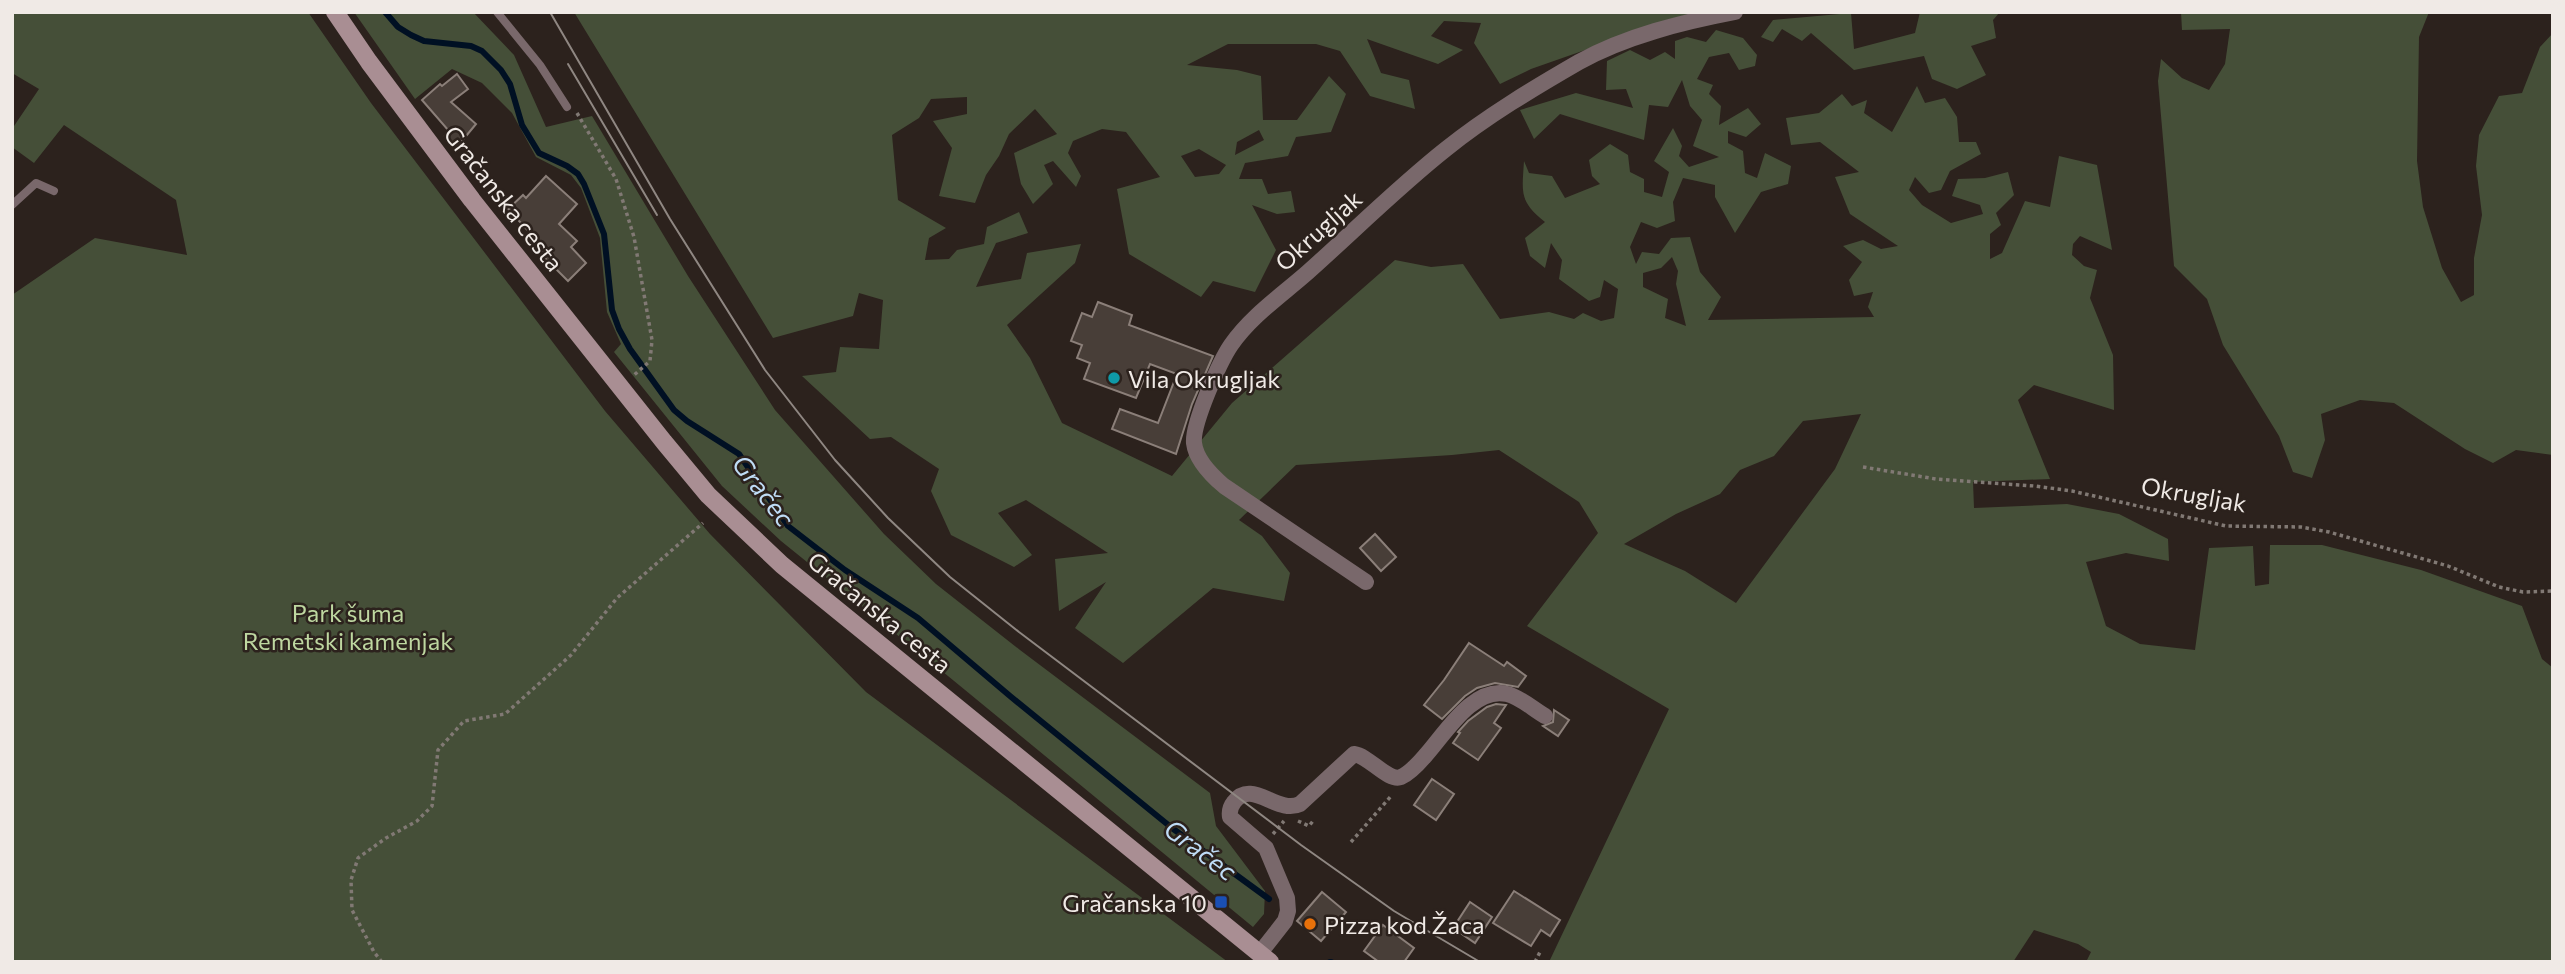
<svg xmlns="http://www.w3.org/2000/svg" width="2565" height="974" font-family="Commissioner,sans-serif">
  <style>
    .green { fill: #454f38; fill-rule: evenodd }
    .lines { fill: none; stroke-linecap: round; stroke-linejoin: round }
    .stream { stroke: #001023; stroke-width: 6 }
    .building { fill: #483e38; stroke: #8b7f79; stroke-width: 2 }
    .path { stroke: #817974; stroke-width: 3.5; stroke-dasharray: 3.5 3.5; stroke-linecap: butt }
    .service { stroke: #79686b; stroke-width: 8 }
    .minor { stroke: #79686b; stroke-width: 16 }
    .secondary { stroke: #a98e93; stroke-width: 18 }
    .tram { stroke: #8f8782; stroke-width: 2 }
    .culture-dot { fill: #0f9aa8; stroke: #2c221d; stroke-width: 2.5 }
    .transit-dot { fill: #1a4fb4; stroke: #2c221d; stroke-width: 2.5 }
    .food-dot { fill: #e8710a; stroke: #2c221d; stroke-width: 2.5 }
    .labels { text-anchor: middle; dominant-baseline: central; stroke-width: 5; stroke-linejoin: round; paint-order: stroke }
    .street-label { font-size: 24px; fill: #f0eae6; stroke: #2c221d }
    .poi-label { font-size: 24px; fill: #f0eae6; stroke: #2c221d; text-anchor: start }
    .park-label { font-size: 24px; fill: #bed7a0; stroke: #2c221d }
    .water-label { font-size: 26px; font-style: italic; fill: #bfdcf6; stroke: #2c221d }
  </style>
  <rect width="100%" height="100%" fill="#2c221d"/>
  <g class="green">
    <polygon points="12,12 308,12 371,103 605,411 710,534 866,692 1228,962 12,962 12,295 95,238 187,255 176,200 64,125 34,163 12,147 12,129 39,89 12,73"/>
    <polygon points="354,12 473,12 514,55 546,127 592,116 688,276 775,410 884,534 936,584 1020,650 1210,793 1216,826 1265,891 1264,914 1253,927 948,676 781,541 722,486 614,352 621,344 607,312 600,238 581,188 571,175 536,157 512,113 482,83 452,69 415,99"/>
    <path d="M574 12H1706L1682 16 1531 69 1500 84 1474 43 1481 23 1444 21 1431 36 1463 50 1438 64 1367 39 1381 73 1409 80 1415 109 1370 96 1340 51 1316 44H1228L1187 65 1237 70 1261 76 1263 120H1297L1329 76 1346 94 1331 132 1296 137 1288 156 1245 163 1239 179H1262L1268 194 1291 191 1295 212 1277 214 1252 205 1276 250 1255 292 1213 281 1201 297 1129 254 1117 189 1160 177 1126 132 1102 129 1073 141 1068 153 1081 176 1076 187 1053 161 1044 165 1053 184 1033 204 1021 184 1014 153 1057 134 1035 109 1009 134 999 156 986 175 975 203 939 196 952 148 933 121 967 114V97L931 99 919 118 892 135 898 200 946 228 929 238 925 260 949 259 957 250 984 244 987 227 1019 212 1028 233 996 243 976 287 1021 279 1027 253 1081 244 1075 263 1007 325 1030 358 1062 423 1172 476 1232 403 1395 260 1431 267 1463 264 1500 319 1549 312 1574 319 1583 313 1601 321 1614 318 1618 289 1604 280 1600 297 1589 301 1559 279 1562 260 1551 243 1545 268 1530 256 1525 238 1545 222C1519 201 1522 193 1524 161L1529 173 1552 176 1565 198 1600 184 1592 176 1589 160 1610 144 1628 155 1630 172 1644 179V192L1662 197 1669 172 1654 161 1673 128 1682 146 1679 156 1689 167 1719 157 1693 146 1702 120 1690 106 1682 80 1668 107 1649 105 1644 140 1560 114 1534 139 1520 110 1576 93 1633 108 1626 89 1606 90 1607 61 1630 50 1650 60 1665 52 1675 59V41L1687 37 1706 42 1716 30 1743 38 1757 55 1755 66 1739 70 1729 53 1709 57 1697 79 1713 85 1709 94 1721 106 1719 125 1748 108 1761 124 1746 137 1728 131V143L1743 151 1745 173 1757 178 1765 153 1791 166 1788 184 1761 192 1735 233 1715 197V185L1683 178 1673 202 1675 221 1657 228 1641 222 1630 247 1636 264 1642 252 1659 254 1671 238 1690 237 1700 272 1721 297 1708 320 1874 317 1868 307 1873 292 1854 296 1849 280 1862 262 1843 246 1863 240 1881 249 1898 246 1850 214 1835 177 1859 172 1820 142 1791 145 1786 118 1819 113 1842 94 1852 106 1867 100 1864 113 1892 132 1917 86 1925 103 1945 98 1957 117 1959 142H1976L1981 154 1950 171 1941 190 1929 193 1915 177 1909 190 1922 205 1951 223 1983 214 1980 205 1952 196 1958 179 1985 178 2008 172 2014 195 1996 213 2001 225 1990 234V259L2002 253 2025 201 2050 207 2059 156 2097 165 2112 250 2080 236 2073 244 2072 255 2084 266 2097 270 2090 298 2113 355 2114 410 2034 385 2018 400 2050 479 1973 482 1974 508 2067 504 2119 514 2168 539 2169 561 2126 553 2086 562 2106 626 2140 644 2195 650 2209 548 2253 546 2255 586 2269 584 2270 545H2322L2421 570 2522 606 2542 659 2553 668V962H2086L2091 952 2078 944 2034 930 2013 962H1549L1669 709 1527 626 1598 533 1579 502 1499 450 1452 455 1296 465 1239 520 1262 536 1290 573 1284 601 1213 588 1123 663 1075 628 1106 582 1059 611 1055 559 1108 553 1026 500 998 513 1032 555 1014 567 951 535 931 491 939 469 891 437 870 439 802 376 836 372 840 347 879 349 883 300 859 293 853 316 773 338ZM1259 130 1264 140 1235 155 1237 142ZM1199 149 1226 165 1219 174 1195 177 1181 156ZM1672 257 1678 271 1676 284 1686 326 1665 318 1668 299 1643 287V273L1661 268ZM1861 414 1835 469 1736 603 1685 571 1624 544 1676 514 1720 494 1740 470 1774 456 1803 421Z"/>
    <polygon points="1920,12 2000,12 1993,20 1996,38 1971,46 1986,75 1957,89 1932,79 1924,56 1854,70 1811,33 1802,41 1782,29 1773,42 1761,37 1773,20 1851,13 1854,49 1915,33"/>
    <polygon points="2181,12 2429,12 2419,37 2417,161 2423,207 2442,268 2461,302 2474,295 2474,258 2482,215 2476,166 2479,135 2499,96 2522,93 2540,47 2553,33 2553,455 2516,450 2493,463 2465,449 2394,403 2360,400 2321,414 2325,440 2312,478 2293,472 2279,436 2223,345 2207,299 2174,266 2158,81 2161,59 2182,78 2209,90 2225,64 2230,29 2182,30"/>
  </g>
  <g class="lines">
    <g class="stream">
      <polyline points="385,12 398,27 411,35 424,41 471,46 482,51 501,70 510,84 522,125 539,153 567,166 578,174 584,184 604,234 612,310 619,329 630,349 674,410 687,421 739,454 788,526 845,570 918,618 1010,696 1172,828 1269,899"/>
      <polyline points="1330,962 1331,962"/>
    </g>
  </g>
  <g class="building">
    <polygon points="457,74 468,89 451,102 476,124 457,147 445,136 449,131 422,100 440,84 442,86"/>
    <polygon points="546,176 577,204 559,224 577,241 571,247 586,263 568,281 540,253 545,249 508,209 523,195 526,198"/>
    <polygon points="1098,302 1132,315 1129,325 1213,356 1192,404 1176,454 1112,429 1120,409 1158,423 1177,374 1150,364 1136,398 1084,379 1090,363 1077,358 1082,345 1071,341 1082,313 1092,317"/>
    <polygon points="1375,534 1396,557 1381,571 1360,548"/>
    <polygon points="1469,643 1504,666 1507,662 1526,676 1518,687 1495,683 1477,688 1465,696 1442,719 1424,705 1444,680"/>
    <polygon points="1496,704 1506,705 1494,723 1501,728 1478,760 1453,743 1460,733 1458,732 1468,721 1487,707"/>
    <polygon points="1554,710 1569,720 1558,736 1543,726 1553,722"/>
    <polygon points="1432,779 1454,794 1436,820 1414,805"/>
    <polygon points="1514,891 1560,920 1550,936 1541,930 1531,946 1493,923"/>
    <polygon points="1322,892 1346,912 1321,941 1297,921"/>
    <polygon points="1470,902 1492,917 1475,943 1453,928"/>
    <polygon points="1383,925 1414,948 1404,962 1379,962 1364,951"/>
  </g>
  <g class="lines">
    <g class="path">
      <polyline points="577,113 616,179 634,237 652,340 650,361 633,376"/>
      <polyline points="1863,467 1936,479 2035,486 2072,491 2226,526 2301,527 2329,532 2448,566 2499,587 2523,592 2553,591"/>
      <polyline points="1298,821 1309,826 1313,821"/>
      <polyline points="1273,834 1284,821"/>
      <polyline points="1351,842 1392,795"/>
      <polyline points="382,962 374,952 352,910 351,880 358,858 386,838 417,821 432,806 438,750 464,721 505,714 571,655 617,598 703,523"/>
      <polyline points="1535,962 1540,952"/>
    </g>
    <g class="service">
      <polyline points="497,12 540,65 567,107"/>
      <polyline points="12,205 36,183 54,191"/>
    </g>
    <g class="minor">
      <path d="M1366 582 1224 486C1211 475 1196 460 1194 443 1192 424 1220 361 1231 345 1251 316 1282 295 1308 272 1354 231 1398 187 1446 149 1487 116 1534 88 1579 62 1626 36 1683 22 1735 12"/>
      <path d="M1260 953 1285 921 1288 911 1287 898 1266 848 1230 817C1229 811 1230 807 1234 802 1252 778 1277 815 1300 804L1354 754C1369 756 1388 782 1401 777 1410 773 1419 763 1425 756 1445 734 1473 686 1507 694 1520 697 1533 709 1545 716"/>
    </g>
    <polyline class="secondary" points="335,12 369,62 472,200 664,442 708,495 782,565 1270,962"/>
    <g class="tram">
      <polyline points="550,12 670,219 765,370 835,460 888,518 950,577 1019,632 1301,845 1394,911 1480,962"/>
      <polyline points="568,64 657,215"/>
    </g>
  </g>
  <circle class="culture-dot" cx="1114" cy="378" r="7"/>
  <rect class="transit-dot" x="1214" y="895" width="14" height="14" rx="3.5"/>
  <circle class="food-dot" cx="1310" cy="924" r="7"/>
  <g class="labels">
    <g class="street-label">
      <text transform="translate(504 198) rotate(52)">Gračanska cesta</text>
      <text transform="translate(1318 230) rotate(-42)">Okrugljak</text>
      <text transform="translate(2194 494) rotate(10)">Okrugljak</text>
      <text transform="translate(880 612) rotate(39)">Gračanska cesta</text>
    </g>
    <g class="poi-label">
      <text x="1128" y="378">Vila Okrugljak</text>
      <text x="1207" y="902" text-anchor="end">Gračanska 10</text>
      <text x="1324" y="924">Pizza kod Žaca</text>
    </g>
    <g class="park-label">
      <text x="348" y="612">Park šuma<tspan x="348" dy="28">Remetski kamenjak</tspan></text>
    </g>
    <g class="water-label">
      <text transform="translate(764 490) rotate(52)">Gračec</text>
      <text transform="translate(1201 849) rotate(37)">Gračec</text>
    </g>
  </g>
  <rect width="2565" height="974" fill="none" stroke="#f0eae6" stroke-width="28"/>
</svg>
